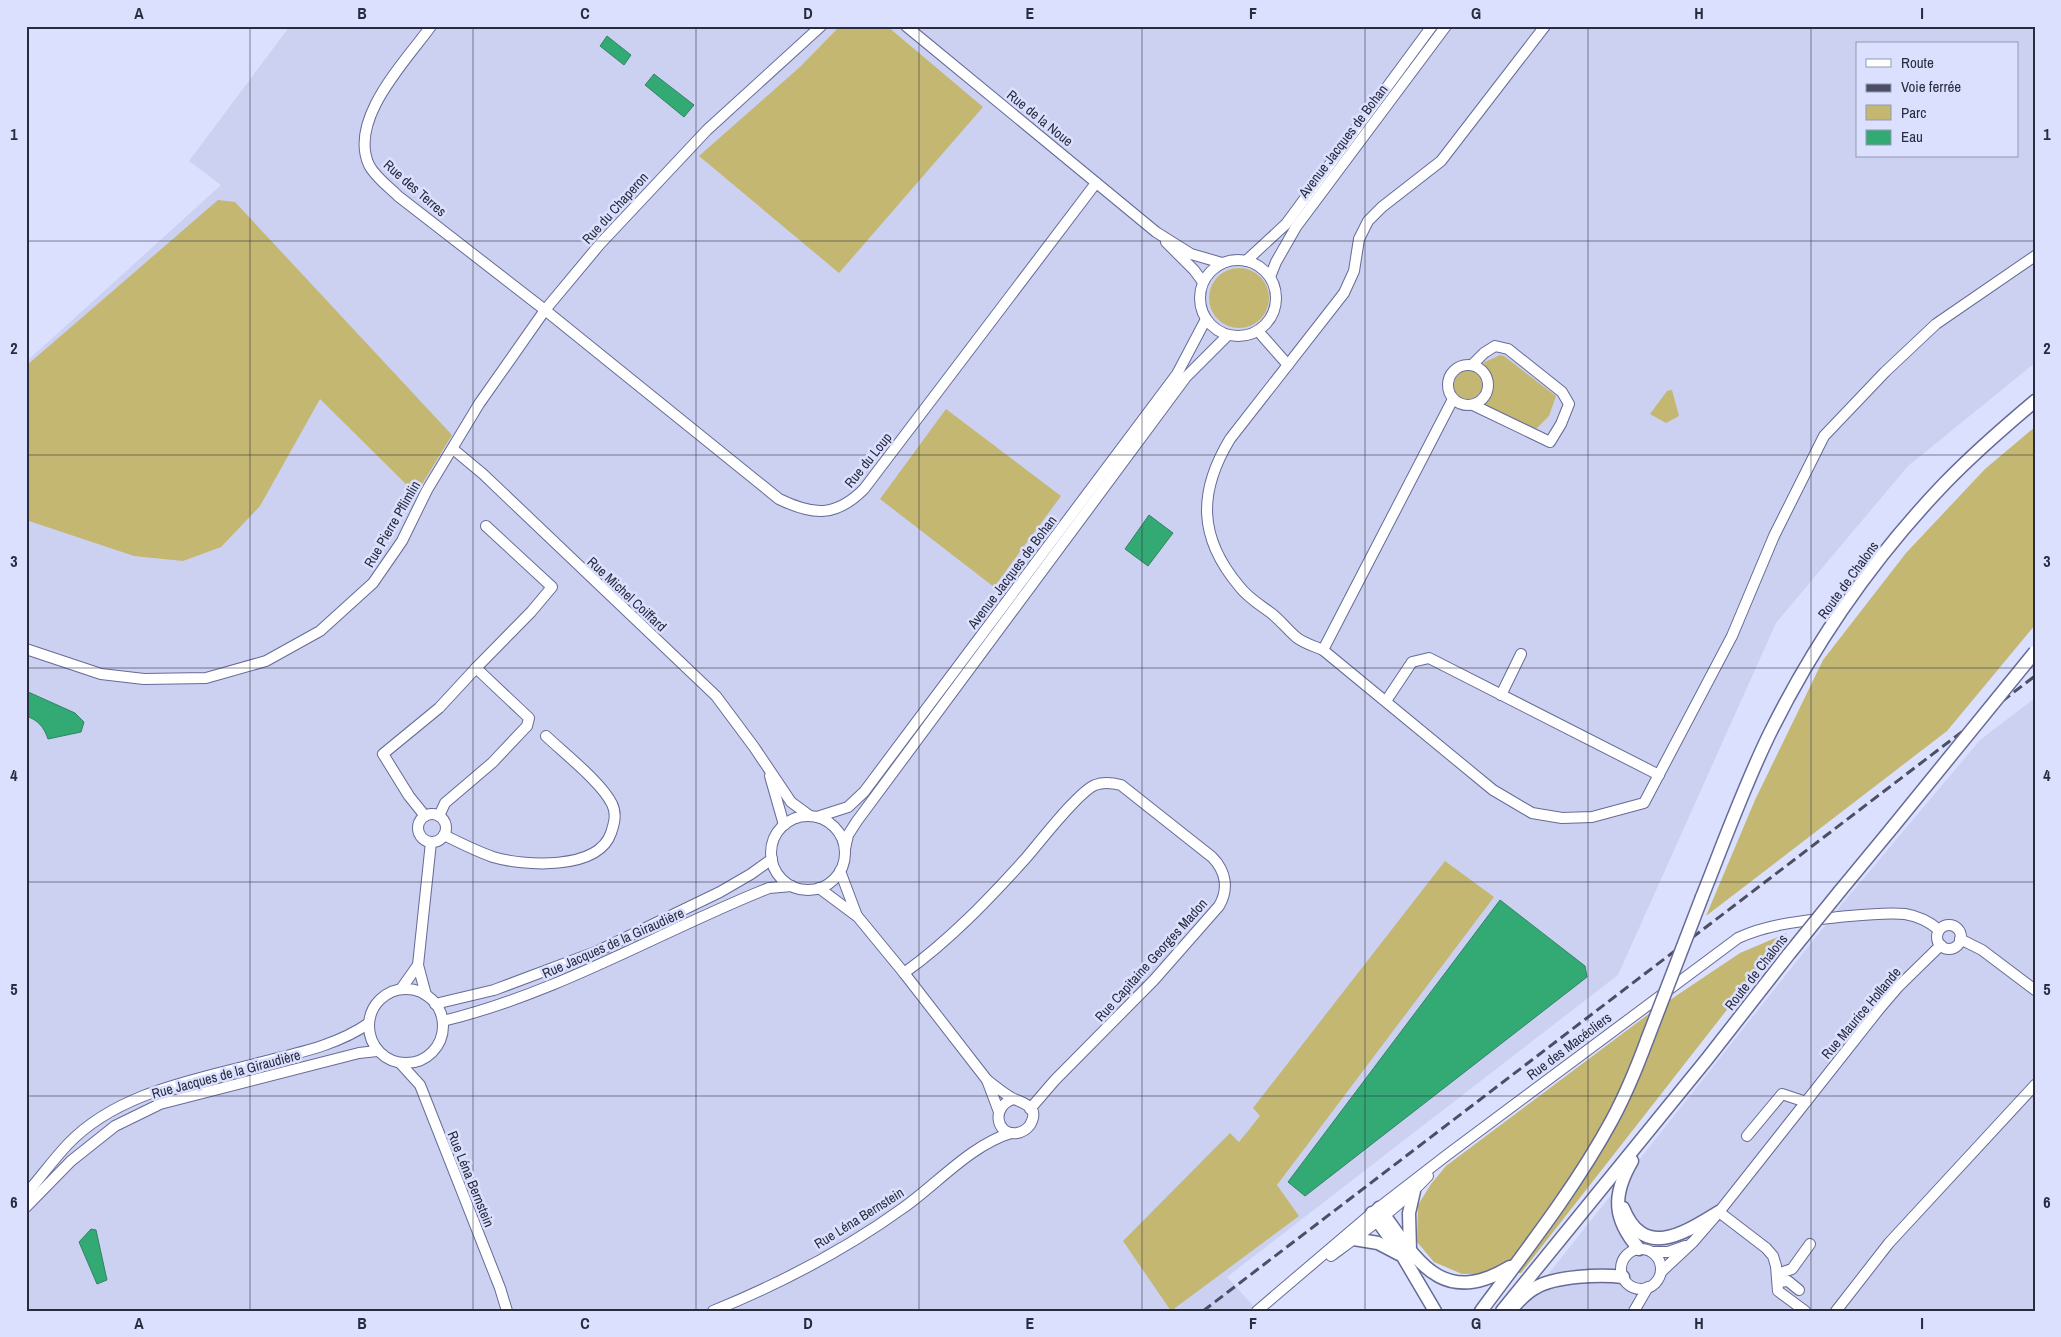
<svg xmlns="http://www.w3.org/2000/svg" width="2061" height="1337" font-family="'Archivo Narrow',sans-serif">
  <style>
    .built { fill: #ccd1f2; fill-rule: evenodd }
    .green { fill: #c4b771 }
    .water { fill: #33aa74; stroke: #308464 }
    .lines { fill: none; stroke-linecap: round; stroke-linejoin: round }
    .minor-casing { stroke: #666b97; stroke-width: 12 }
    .major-casing { stroke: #666b97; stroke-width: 15 }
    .minor { stroke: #fff; stroke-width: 10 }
    .major { stroke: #fff; stroke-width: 12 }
    .rail { stroke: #4c4f64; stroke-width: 3; stroke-dasharray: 10 5; stroke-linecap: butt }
    .major-bridge-casing { stroke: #666b97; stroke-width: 15; stroke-linecap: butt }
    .major-bridge { stroke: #fff; stroke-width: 12 }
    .grid { fill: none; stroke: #292b3e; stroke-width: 1; stroke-opacity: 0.55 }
    .labels { text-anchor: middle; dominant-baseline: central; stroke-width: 5; stroke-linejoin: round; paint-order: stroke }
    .street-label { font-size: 14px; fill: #292b3e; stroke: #dbe0fe }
    .neatline { fill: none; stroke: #292b3e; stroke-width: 2 }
    .grid-label { font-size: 16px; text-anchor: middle; font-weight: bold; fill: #292b3e }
  </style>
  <rect width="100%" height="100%" fill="#dbe0fe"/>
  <g class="built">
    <path d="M290 26H2035V363L1908 466 1776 623 1618 975 1227 1277 1258 1311H26V362L221 185 189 161ZM1857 44H2017V156H1857Z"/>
    <polygon points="2035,698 2035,1311 1519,1311 1842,904 1980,740"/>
  </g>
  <g class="green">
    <polygon points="840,26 887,26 983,107 839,273 699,156 801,66"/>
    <polygon points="218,200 235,202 452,435 416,494 320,399 260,506 221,547 183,561 134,556 26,520 26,366"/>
    <circle cx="1239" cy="298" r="30"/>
    <path d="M1500 355 1504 356 1556 396 1549 416 1534 431 1483 406C1497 390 1497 380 1483 363Z"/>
    <circle cx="1468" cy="385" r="14"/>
    <polygon points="1672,390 1679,416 1666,423 1650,414 1667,391"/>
    <polygon points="946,409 1061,496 994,587 880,499"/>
    <polygon points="2035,427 2035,625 1947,731 1706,916 1755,800 1823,660 1906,553 1985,469"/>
    <polygon points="1445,861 1494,897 1277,1185 1299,1216 1171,1311 1123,1241 1230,1133 1239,1142 1260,1116 1253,1108"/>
    <polygon points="1787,933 1521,1273 1462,1274 1434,1262 1417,1242 1418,1205 1431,1184 1446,1166 1646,1016 1740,953"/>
  </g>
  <g class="water">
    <polygon points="607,36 631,55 624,65 600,46"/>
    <polygon points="654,74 694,105 684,117 645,85"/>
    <polygon points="1149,515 1173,533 1148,566 1125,549"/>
    <path d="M26 691 75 713 84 722 81 732 48 739C44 727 38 720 26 716Z"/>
    <polygon points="1500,900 1585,966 1587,977 1305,1196 1288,1182"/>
    <polygon points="91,1229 96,1230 107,1280 97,1284 79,1242"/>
  </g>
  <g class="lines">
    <g class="minor-casing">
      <g id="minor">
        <path d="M431 26C406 61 348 119 369 165 375 177 389 187 398 196L545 310 779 499C814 516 836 517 864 489L1096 183"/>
        <polyline points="906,26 1156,232 1191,254 1222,263"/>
        <path d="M1545 26 1441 161 1382 207 1368 221 1359 239 1354 271 1344 293 1230 439C1198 492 1198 537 1239 586 1247 597 1260 605 1271 613 1280 620 1287 629 1296 637 1303 643 1314 646 1323 650L1493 790 1532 813 1562 818 1592 817 1644 803 1732 636 1774 536 1824 436 1885 372 1936 324 2035 256"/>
        <polyline points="1166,242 1194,270 1203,282"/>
        <circle cx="1238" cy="298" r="38"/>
        <polyline points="1246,261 1286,224 1432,26"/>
        <polyline points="1270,277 1276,262 1296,227 1446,26"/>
        <polyline points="1258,331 1288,365"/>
        <circle cx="1468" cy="385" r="20"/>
        <polyline points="1472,365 1484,353 1495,346 1508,349 1562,392 1569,404 1561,424 1550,442 1473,405"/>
        <polyline points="453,449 483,474 716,696 754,747 791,802 810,816"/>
        <polyline points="26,649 101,674 144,679 206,678 266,661 320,631 373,583 402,541 427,490 479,404 545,310 600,244 707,130 821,26"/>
        <polyline points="1323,650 1453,399"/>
        <polyline points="476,668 531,612 552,587 486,526"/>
        <polyline points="1501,695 1521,654"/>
        <polyline points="1386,701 1412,662 1429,658 1659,775"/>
        <polyline points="770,776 784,825"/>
        <circle cx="432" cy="828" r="14"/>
        <polyline points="425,816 409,796 383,754 439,708 476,668 529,718 527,726 492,763 445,803 439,816"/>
        <circle cx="808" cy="853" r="37"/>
        <polyline points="817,817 848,807 864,792 1177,374 1206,319"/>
        <path d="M444 835C460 843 476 851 493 857 523 866 598 871 611 833 614 824 617 814 612 804 602 783 564 753 546 736"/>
        <polyline points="845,849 848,835 857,821 1186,377 1228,335"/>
        <polyline points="840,871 857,916"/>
        <polyline points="819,888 858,917 904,973 987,1080 999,1112"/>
        <circle cx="1949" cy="937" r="12"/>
        <polyline points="1960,939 1982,950 2035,990"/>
        <path d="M904 973C949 941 989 899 1026 858 1040 842 1078 792 1095 785 1103 782 1113 783 1121 785L1212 857C1226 871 1229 889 1219 906L1154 980 1055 1080 1030 1109"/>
        <circle cx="406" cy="1026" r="37"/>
        <polyline points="401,989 418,965"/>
        <polyline points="426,995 418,965 431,842"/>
        <polyline points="435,1004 494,990 598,951 720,892 751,874 772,859"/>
        <path d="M443 1021C555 994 654 935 759 892L769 888 792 886"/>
        <polyline points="400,1063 420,1085 500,1288 507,1311"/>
        <path d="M987 1080C995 1086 1003 1093 1012 1098 1022 1103 1041 1106 1030 1125 1027 1129 1023 1132 1017 1133 995 1136 991 1105 1014 1099"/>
        <polyline points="1747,1136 1782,1094 1806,1102"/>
        <path d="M26 1194C40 1178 53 1160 68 1144 118 1092 195 1080 262 1062 298 1053 338 1045 369 1023"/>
        <polyline points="26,1207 71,1161 115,1126 160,1104 359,1053 377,1051"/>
        <polyline points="1719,1212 1766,1248 1773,1256 1776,1266 1778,1291 1805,1311"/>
        <circle cx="1641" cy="1269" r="20"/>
        <polyline points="1652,1252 1668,1252 1685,1246"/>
        <path d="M1331 1256C1365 1231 1399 1207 1428 1176"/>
        <polyline points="1661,1272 1693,1242 1719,1212 1880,1008 1898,987 1941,945"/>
        <polyline points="1777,1274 1792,1269 1810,1244"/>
        <polyline points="1778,1282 1788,1281 1799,1290"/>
        <path d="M713 1311C779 1284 845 1250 903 1208 937 1184 971 1145 1011 1133"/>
        <path d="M1257 1311 1372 1213 1447 1155 1738 938C1770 923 1805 921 1839 917 1861 915 1884 912 1905 914 1917 916 1930 922 1939 930"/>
        <polyline points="1634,1311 1648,1287"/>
        <polyline points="1836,1311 1889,1243 2035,1085"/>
      </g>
    </g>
    <g class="major-casing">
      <g id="major">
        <polyline points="1840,891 1892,828"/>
        <path d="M1702 897C1724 842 1744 786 1770 733 1815 642 1875 556 1945 483 1973 454 2004 427 2035 401"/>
        <path d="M1632 1161C1612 1195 1613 1219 1639 1249"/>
        <path d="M1379 1208C1416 1258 1440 1309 1510 1267"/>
        <path d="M1623 1208C1644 1261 1686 1232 1719 1212"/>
        <polyline points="1372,1213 1402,1255 1435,1311"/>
        <polyline points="1354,1239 1378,1243 1399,1254"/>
        <polyline points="1410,1251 1409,1213 1414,1191"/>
        <path d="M1514 1306C1520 1300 1527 1292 1535 1288 1555 1276 1601 1274 1623 1277"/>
        <path d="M1481 1311C1527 1249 1575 1188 1612 1120 1626 1094 1637 1067 1647 1040"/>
        <polyline points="1502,1311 1707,1059 1789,954"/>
      </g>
    </g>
    <use href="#minor" class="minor"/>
    <use href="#major" class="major"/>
    <polyline class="rail" points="1203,1311 2035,676"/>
    <g class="major-bridge-casing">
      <g id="major-bridge">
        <polyline points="1892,828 2035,652"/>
        <polyline points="1789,954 1840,891"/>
        <polyline points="1647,1040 1702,897"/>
      </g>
    </g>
    <use href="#major-bridge" class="major-bridge"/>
  </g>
  <path class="grid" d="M250 26V1311M473 26V1311M696 26V1311M919 26V1311M1142 26V1311M1365 26V1311M1588 26V1311M1811 26V1311M26 241H2035M26 455H2035M26 668H2035M26 882H2035M26 1096H2035"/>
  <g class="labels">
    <g class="street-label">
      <text transform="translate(1040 118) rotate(39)">Rue de la Noue</text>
      <text transform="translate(1343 141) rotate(-53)">Avenue Jacques de Bohan</text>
      <text transform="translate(415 188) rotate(41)">Rue des Terres</text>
      <text transform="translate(615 208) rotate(-48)">Rue du Chaperon</text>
      <text transform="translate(868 460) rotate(-51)">Rue du Loup</text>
      <text transform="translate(392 524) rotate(-60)">Rue Pierre Pflimlin</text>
      <text transform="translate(1012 572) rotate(-53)">Avenue Jacques de Bohan</text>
      <text transform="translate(1848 580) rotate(-54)">Route de Chalons</text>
      <text transform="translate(627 594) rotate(43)">Rue Michel Coiffard</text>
      <text transform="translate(613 943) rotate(-24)">Rue Jacques de la Giraudière</text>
      <text transform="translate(1151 960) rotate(-48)">Rue Capitaine Georges Madon</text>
      <text transform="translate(1756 972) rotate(-52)">Route de Chalons</text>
      <text transform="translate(1861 1013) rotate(-50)">Rue Maurice Hollande</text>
      <text transform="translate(1569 1046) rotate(-37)">Rue des Macécliers</text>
      <text transform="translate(226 1074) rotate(-15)">Rue Jacques de la Giraudière</text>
      <text transform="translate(471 1179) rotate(68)">Rue Léna Bernstein</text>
      <text transform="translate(859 1218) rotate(-32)">Rue Léna Bernstein</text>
    </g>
  </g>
  <rect width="2061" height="1337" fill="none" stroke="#dbe0fe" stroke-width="55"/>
  <rect x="1856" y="42" width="162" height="115" fill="#dbe0fe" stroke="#9498b1"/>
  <rect x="1866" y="59" width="25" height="8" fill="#ffffff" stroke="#9498b1"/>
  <text x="1901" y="68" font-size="15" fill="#292b3e">Route</text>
  <rect x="1866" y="84" width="25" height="8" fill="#4c4f64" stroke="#9498b1"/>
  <text x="1901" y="92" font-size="15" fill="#292b3e">Voie ferrée</text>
  <rect x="1866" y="105" width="25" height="15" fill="#c4b771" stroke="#9498b1"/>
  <text x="1901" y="118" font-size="15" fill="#292b3e">Parc</text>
  <rect x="1866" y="130" width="25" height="15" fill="#33aa74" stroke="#9498b1"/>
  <text x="1901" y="142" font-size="15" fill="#292b3e">Eau</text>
  <rect x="28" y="28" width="2006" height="1282" class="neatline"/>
  <g class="grid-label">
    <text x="139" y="19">A</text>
    <text x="362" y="19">B</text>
    <text x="585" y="19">C</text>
    <text x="808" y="19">D</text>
    <text x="1030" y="19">E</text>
    <text x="1253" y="19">F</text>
    <text x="1476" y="19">G</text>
    <text x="1699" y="19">H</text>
    <text x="1922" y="19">I</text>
    <text x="14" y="140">1</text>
    <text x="2047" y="140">1</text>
    <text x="14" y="354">2</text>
    <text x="2047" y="354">2</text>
    <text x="14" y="567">3</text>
    <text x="2047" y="567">3</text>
    <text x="14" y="781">4</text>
    <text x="2047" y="781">4</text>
    <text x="14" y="995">5</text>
    <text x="2047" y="995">5</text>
    <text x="14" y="1208">6</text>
    <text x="2047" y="1208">6</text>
    <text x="139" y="1329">A</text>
    <text x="362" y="1329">B</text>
    <text x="585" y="1329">C</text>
    <text x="808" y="1329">D</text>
    <text x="1030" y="1329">E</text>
    <text x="1253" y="1329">F</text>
    <text x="1476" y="1329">G</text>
    <text x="1699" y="1329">H</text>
    <text x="1922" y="1329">I</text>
  </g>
</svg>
